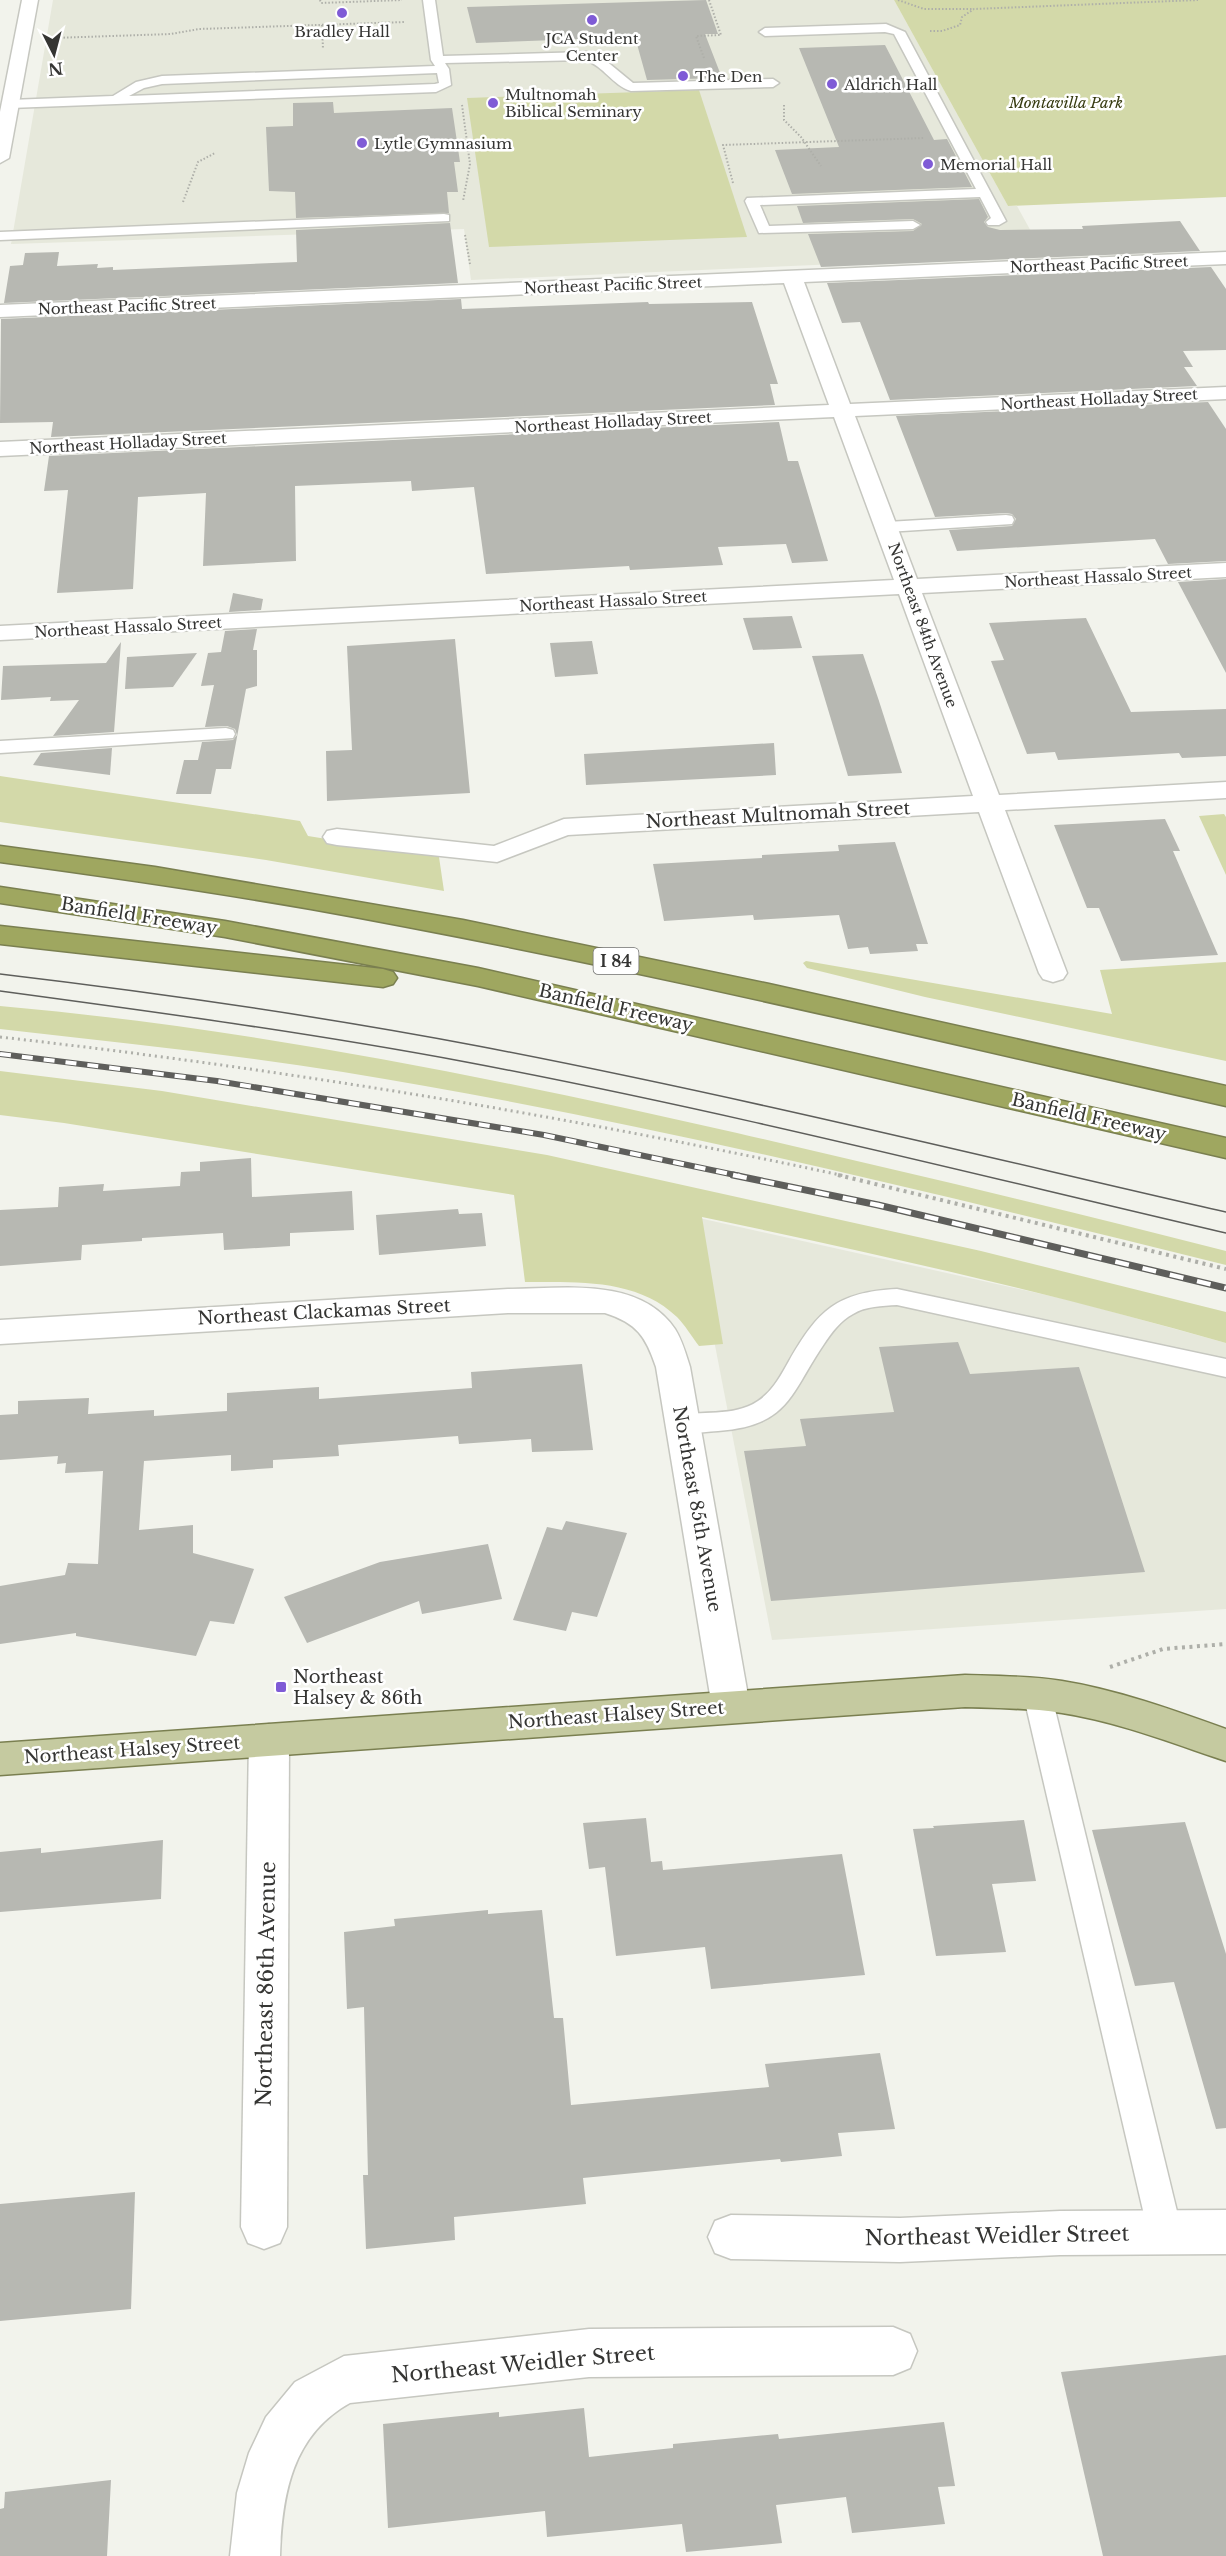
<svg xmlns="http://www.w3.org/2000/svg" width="1226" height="2556" font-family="'Libre Baskerville',serif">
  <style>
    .built { fill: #e6e8db }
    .green { fill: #d3d9a9 }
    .building { fill: #b7b8b2 }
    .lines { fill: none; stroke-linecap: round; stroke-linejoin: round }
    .service-casing { stroke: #c6c7c0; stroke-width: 3 }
    .minor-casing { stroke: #c6c7c0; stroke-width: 3 }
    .primary-casing { stroke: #7a7f50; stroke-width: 3 }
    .motorway-casing { stroke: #7a7f50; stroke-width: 3 }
    .path-far2 { stroke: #aeafa9; stroke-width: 2; stroke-dasharray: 1.5 2; stroke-linecap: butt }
    .path-far1 { stroke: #aeafa9; stroke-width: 3; stroke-dasharray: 2 4; stroke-linecap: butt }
    .path { stroke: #aeafa9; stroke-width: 4; stroke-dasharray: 3 4.5; stroke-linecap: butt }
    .service { fill: #fff; fill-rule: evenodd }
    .minor { fill: #fff; fill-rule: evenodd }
    .primary { fill: #c5caa0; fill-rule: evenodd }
    .motorway { fill: #9fa760; fill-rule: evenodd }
    .tram { stroke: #5e5e5b; stroke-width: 1.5 }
    .rail-far1-casing { stroke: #5e5e5b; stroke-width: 6 }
    .rail-casing { stroke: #5e5e5b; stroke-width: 7 }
    .rail-far1 { stroke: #fff; stroke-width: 4; stroke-dasharray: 11; stroke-linecap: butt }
    .rail { stroke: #fff; stroke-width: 4.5; stroke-dasharray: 14; stroke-linecap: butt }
    .poi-dot { fill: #7f5bd6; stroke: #fff; stroke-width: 2 }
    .labels { text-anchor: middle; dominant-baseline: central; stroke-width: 5; stroke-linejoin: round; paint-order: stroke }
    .far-poi-label { font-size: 15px; fill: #353533; stroke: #fff; text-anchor: start }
    .far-park-label { font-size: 15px; font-style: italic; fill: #373b11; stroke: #fff }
    .far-street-label { font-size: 15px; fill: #353533; stroke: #fff }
    .shield { fill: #fff; stroke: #727270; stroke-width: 1.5 }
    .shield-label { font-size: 16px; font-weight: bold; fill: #353533 }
    .street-label { font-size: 18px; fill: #353533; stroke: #fff }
    .poi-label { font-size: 18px; fill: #353533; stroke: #fff; text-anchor: start }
    .near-street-label { font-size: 21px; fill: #353533; stroke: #fff }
  </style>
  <rect width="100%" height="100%" fill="#f2f3ec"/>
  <g class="built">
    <polygon points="53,0 894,0 1008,206 1017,206 1044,255 471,280 464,229 11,244"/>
    <polygon points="690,1216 1073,1301 1226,1343 1226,1609 772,1640"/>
  </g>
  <g class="green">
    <polygon points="894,0 1226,0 1226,197 1008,206"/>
    <polygon points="699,90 747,237 489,247 467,98"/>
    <polygon points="0,776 300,821 308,836 439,857 444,891 266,860 0,822"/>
    <polygon points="1224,814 1226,817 1226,875 1199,816"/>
    <polygon points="806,961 1112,1014 1100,970 1226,962 1226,1061 925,997 807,968 803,963"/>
    <path d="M0 1006C249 1028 494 1078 737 1133 900 1171 1064 1209 1226 1251V1265C933 1193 640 1120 343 1072 229 1054 114 1042 0 1029Z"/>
    <path d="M0 1071 162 1091 547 1155 981 1251 1226 1312V1343C1051 1293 879 1254 702 1217L723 1344 699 1346C692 1337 685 1325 677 1317 637 1278 576 1282 525 1282L514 1195 64 1123 0 1115Z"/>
  </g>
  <g class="building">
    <polygon points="706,0 718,34 705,34 722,78 647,80 635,37 476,43 467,7"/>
    <polygon points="885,45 934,140 947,139 972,187 792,194 775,150 839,147 799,48"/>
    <polygon points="333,102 334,113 452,108 460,162 454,162 458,192 447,192 449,213 296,218 295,192 269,191 266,127 293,126 293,103"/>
    <polygon points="979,199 988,217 984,222 988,227 1000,230 1083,229 1082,226 1180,221 1200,251 821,267 808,234 913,231 922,224 913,219 803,223 797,206"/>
    <polygon points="450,223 458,283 4,303 10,266 23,265 25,253 59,252 57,266 98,264 97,268 113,267 113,270 297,262 296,230"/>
    <polygon points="1211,267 1226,289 1226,350 1183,351 1193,367 1184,367 1197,386 890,400 860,322 842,323 827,283"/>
    <polygon points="461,299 462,309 648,302 649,304 752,302 778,384 770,384 775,405 51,437 53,422 0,423 1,319"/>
    <polygon points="1208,402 1226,429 1226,561 1168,564 1155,539 957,551 949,530 1012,526 1016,519 1012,514 1006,513 935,517 896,416"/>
    <polygon points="779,422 788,461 798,461 828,561 792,563 786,544 718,547 723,565 630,570 629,566 486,574 474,487 412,491 411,481 295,486 296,561 203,566 206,493 138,497 133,589 57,593 68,490 44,491 49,456"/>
    <polygon points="1226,579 1226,673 1178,582"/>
    <polygon points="233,593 263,599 261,610 229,612"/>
    <polygon points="792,616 802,648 753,650 743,618"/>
    <polygon points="1086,618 1131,712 1226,709 1226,756 1182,758 1179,753 1058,760 1055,752 1027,754 991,661 1004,660 989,623"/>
    <polygon points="257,629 253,650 257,650 257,686 246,689 231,769 216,769 211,794 176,794 184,760 198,760 202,742 233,740 237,735 235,729 227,726 205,727 214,685 201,686 208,653 221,652 225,631"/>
    <polygon points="455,639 470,793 327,801 326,751 352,750 347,646"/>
    <polygon points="592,641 598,674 555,677 550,643"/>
    <polygon points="121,642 114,732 53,736 79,700 50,701 51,697 1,700 3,666 106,663"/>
    <polygon points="197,653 173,687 125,689 127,657"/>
    <polygon points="863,654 879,701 902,773 848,776 812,656"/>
    <polygon points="774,743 776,775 586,785 584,754"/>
    <polygon points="112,748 110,775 33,765 41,753"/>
    <polygon points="1165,819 1180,851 1173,851 1218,955 1121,961 1099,908 1087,908 1054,825"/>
    <polygon points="895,842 928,944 916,944 918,951 870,954 868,947 848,949 839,915 754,920 753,915 664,921 653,864 762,858 762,855 839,851 838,845"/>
    <polygon points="251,1158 252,1197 352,1191 354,1230 290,1233 290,1246 224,1250 223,1233 142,1238 142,1241 82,1245 81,1260 0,1266 0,1210 58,1207 59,1187 104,1184 103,1191 180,1186 181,1172 200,1171 200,1162"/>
    <polygon points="458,1209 459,1214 482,1213 486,1246 379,1255 376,1215"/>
    <polygon points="958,1342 970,1374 1079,1367 1145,1572 771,1601 744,1451 806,1446 800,1419 894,1412 879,1347"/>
    <polygon points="582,1364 593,1450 532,1452 531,1439 459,1444 458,1436 338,1445 339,1456 273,1460 273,1468 231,1471 231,1455 144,1461 139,1530 193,1525 193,1553 254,1569 234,1624 210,1621 196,1656 76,1636 76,1633 0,1644 0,1586 65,1575 68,1563 98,1564 103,1471 65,1473 66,1463 57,1464 58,1456 0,1460 0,1415 18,1414 18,1401 89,1398 88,1414 154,1410 154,1416 227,1411 227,1393 319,1387 319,1399 472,1388 471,1372"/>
    <polygon points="566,1521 627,1533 597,1617 572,1612 566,1631 513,1620 547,1527 562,1530"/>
    <polygon points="488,1544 502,1599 422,1614 419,1601 307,1643 284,1597 380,1562"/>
    <polygon points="646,1818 651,1862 662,1861 663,1870 842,1854 865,1975 711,1989 705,1947 616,1956 605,1867 589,1869 583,1823"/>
    <polygon points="1024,1820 1036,1881 992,1884 1006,1952 936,1956 913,1829 934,1828 933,1826"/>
    <polygon points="1185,1822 1226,1954 1226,2128 1216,2129 1174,1982 1135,1986 1092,1830"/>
    <polygon points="163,1840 161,1899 0,1912 0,1852 41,1848 41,1853"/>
    <polygon points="488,1910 488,1914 542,1910 554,2018 563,2018 571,2105 769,2087 765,2064 880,2053 895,2129 838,2133 842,2156 781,2162 780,2159 583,2178 586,2204 454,2217 455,2240 366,2249 363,2175 368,2175 364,2007 347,2009 344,1932 395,1926 394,1919"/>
    <polygon points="135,2192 131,2309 0,2321 0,2204"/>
    <polygon points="1226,2355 1226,2556 1103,2556 1061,2372"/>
    <polygon points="584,2408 589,2457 673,2448 673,2444 778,2434 779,2439 944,2422 955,2486 938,2487 945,2524 852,2533 846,2497 776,2505 782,2543 686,2552 682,2524 547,2537 545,2511 388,2528 383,2424 499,2412 499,2417"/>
    <polygon points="111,2480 107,2556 0,2556 0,2509 4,2508 5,2492"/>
  </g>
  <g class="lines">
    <g class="service-casing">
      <g id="service">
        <path d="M423 0H435L443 56 586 52 605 60 633 83 773 79 779 83 773 87 631 91C612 85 604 66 585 60L445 63 449 69 451 85 436 92 10 108 4 104 10 100 113 96 136 82 162 76 435 66 431 60ZM437 73 439 83 435 84 129 96 144 88 162 84Z"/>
        <polygon points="886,24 905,32 1006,221 999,225 988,225 986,222 991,218 980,197 760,205 769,226 913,221 920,225 913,229 759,233 745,201 747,198 976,189 894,34 885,32 765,36 759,32 765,28"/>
        <polygon points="444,214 449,215 449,221 0,240 0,232"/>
        <polygon points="1006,515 1012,516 1014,520 1012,524 887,532 879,527 887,522"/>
        <polygon points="226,728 233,730 235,734 233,738 0,753 0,741"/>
        <path d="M897 1289 1226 1359V1377L897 1305C882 1306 866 1306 853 1314 840 1321 832 1332 824 1344 790 1394 789 1426 718 1431 703 1432 687 1435 673 1431L669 1424 673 1417C701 1409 733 1418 758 1401 773 1391 781 1375 789 1361 818 1310 837 1292 897 1289Z"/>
        <polygon points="1037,1682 1047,1685 1051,1693 1182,2232 1177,2243 1165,2248 1153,2243 1148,2232 1023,1693 1027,1685"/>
      </g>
    </g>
    <g class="minor-casing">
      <g id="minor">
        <polygon points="22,0 38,0 9,158 0,163 0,112"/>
        <polygon points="1226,252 1226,264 804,282 850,404 1226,387 1226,399 855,416 917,579 1226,563 1226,577 922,593 999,795 1226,782 1226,798 1005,810 1067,973 1063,979 1053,982 1043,979 1039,973 979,812 568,835 497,862 337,845 327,843 323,837 327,831 337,829 494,846 564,819 973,796 899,594 0,640 0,626 894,580 834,417 0,456 0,442 829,405 784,283 0,317 0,305"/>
        <path d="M508 1289C562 1289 639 1276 675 1329 682 1340 686 1354 690 1367L750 1707 745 1718 731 1723 717 1718 712 1707 656 1367C646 1337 637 1323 605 1313H508L0 1344V1320Z"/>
        <polygon points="269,1724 283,1729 289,1740 287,2227 280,2243 264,2249 248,2243 241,2227 249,1740 255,1729"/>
        <polygon points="1226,2210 1226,2254 1060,2255 900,2262 731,2259 715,2253 708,2237 715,2221 731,2215 900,2218 1060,2211"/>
        <path d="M893 2327 910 2334 917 2351 910 2368 893 2375 589 2377 350 2403C292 2435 282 2495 280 2556H230L237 2493 249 2453 266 2417 295 2382 344 2356 589 2329Z"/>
      </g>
    </g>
    <g class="primary-casing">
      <path id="primary" d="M965 1675C998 1676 1030 1676 1062 1681 1118 1690 1173 1710 1226 1729V1761C1172 1743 1119 1722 1062 1713 1030 1708 998 1708 965 1707L0 1775V1743Z"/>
    </g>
    <g class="motorway-casing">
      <g id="motorway">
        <path d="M0 846 155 867 463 920 769 984 1226 1086V1106C922 1037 618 964 311 909 208 891 104 876 0 862Z"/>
        <polygon points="0,887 225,921 478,968 1226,1138 1226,1158 478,986 225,937 0,903"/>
        <polygon points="0,926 383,969 393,972 397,978 393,984 383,987 0,944"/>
      </g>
    </g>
    <g class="path-far2">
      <polyline points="320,0 321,3 402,0"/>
      <polyline points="898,0 924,9 973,9"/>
      <polyline points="322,25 323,49"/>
      <polyline points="930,31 942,31 960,25 962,17 974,9 1198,0"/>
      <polyline points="53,38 171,34 199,29 405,22"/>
      <polyline points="704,58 696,36 721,35 709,0"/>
      <polyline points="462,105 470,164 463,201"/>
      <polyline points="784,105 784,120 801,137 821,166"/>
      <polyline points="733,183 723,145 924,138"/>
      <polyline points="183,202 198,162 215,153"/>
      <polyline points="465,235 470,264"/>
    </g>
    <path class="path-far1" d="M0 1037C284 1069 566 1116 845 1176"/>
    <g class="path">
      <polyline points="838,1175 1226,1269"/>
      <polyline points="1110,1667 1163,1649 1226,1644"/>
    </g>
    <use href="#service" class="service"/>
    <use href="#minor" class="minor"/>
    <use href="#primary" class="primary"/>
    <use href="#motorway" class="motorway"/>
    <g class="tram">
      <path d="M0 974C160 993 320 1016 478 1046 729 1094 977 1155 1226 1212"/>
      <path d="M0 991C156 1012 311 1033 466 1062 721 1110 973 1174 1226 1233"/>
    </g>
    <g class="rail-far1-casing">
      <polyline id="rail-far1" points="0,1054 217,1081 544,1135 740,1176"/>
    </g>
    <g class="rail-casing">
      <polyline id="rail" points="733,1175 878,1205 1226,1288"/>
    </g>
    <use href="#rail-far1" class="rail-far1"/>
    <use href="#rail" class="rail"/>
  </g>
  <g class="poi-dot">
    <circle cx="342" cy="13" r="6"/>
    <circle cx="592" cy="20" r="6"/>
    <circle cx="683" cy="76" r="6"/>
    <circle cx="832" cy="84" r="6"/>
    <circle cx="493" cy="103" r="6"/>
    <circle cx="362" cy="143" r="6"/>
    <circle cx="928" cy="164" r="6"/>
    <rect x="275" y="1681" width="12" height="12" rx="3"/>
  </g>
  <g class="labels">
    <g class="far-poi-label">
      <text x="342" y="31" text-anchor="middle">Bradley Hall</text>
      <text x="592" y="38" text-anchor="middle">JCA Student<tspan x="592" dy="17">Center</tspan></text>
      <text x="695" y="76">The Den</text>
      <text x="844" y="84">Aldrich Hall</text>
      <text x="505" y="94">Multnomah<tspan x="505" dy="17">Biblical Seminary</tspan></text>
      <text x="374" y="143">Lytle Gymnasium</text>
      <text x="940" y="164">Memorial Hall</text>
    </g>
    <g class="far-park-label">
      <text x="1066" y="102">Montavilla Park</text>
    </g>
    <g class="far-street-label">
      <text transform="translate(1099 264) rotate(-2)">Northeast Pacific Street</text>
      <text transform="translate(613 285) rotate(-2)">Northeast Pacific Street</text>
      <text transform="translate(127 306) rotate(-2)">Northeast Pacific Street</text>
      <text transform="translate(1099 399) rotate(-3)">Northeast Holladay Street</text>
      <text transform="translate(613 422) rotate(-3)">Northeast Holladay Street</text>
      <text transform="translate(128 443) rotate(-3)">Northeast Holladay Street</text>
      <text transform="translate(1098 577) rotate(-3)">Northeast Hassalo Street</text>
      <text transform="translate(613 601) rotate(-3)">Northeast Hassalo Street</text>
      <text transform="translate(923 625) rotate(70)">Northeast 84th Avenue</text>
      <text transform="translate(128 627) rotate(-3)">Northeast Hassalo Street</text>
    </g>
    <rect class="shield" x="593.5" y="948" width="45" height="26" rx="4.5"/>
    <g class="shield-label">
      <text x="616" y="961">I 84</text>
    </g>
    <g class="street-label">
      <text transform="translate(778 815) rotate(-3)">Northeast Multnomah Street</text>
      <text transform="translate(139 916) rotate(9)">Banfield Freeway</text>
      <text transform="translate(616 1008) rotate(13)">Banfield Freeway</text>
      <text transform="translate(1089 1117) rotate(13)">Banfield Freeway</text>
      <text transform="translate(324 1312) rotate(-3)">Northeast Clackamas Street</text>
      <text transform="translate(697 1509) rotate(80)">Northeast 85th Avenue</text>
      <text transform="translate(616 1715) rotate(-4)">Northeast Halsey Street</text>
      <text transform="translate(132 1750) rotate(-4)">Northeast Halsey Street</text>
    </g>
    <g class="poi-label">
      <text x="293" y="1677">Northeast<tspan x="293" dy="21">Halsey &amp; 86th</tspan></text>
    </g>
    <g class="near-street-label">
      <text transform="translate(266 1984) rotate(-89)">Northeast 86th Avenue</text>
      <text transform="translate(997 2236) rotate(-1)">Northeast Weidler Street</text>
      <text transform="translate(523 2364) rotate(-5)">Northeast Weidler Street</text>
    </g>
  </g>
  <g transform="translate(54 54) rotate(174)" stroke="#ffffff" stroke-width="4.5" paint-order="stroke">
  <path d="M0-4.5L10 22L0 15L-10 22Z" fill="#353533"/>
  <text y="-9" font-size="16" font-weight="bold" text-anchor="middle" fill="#353533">N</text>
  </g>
</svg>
